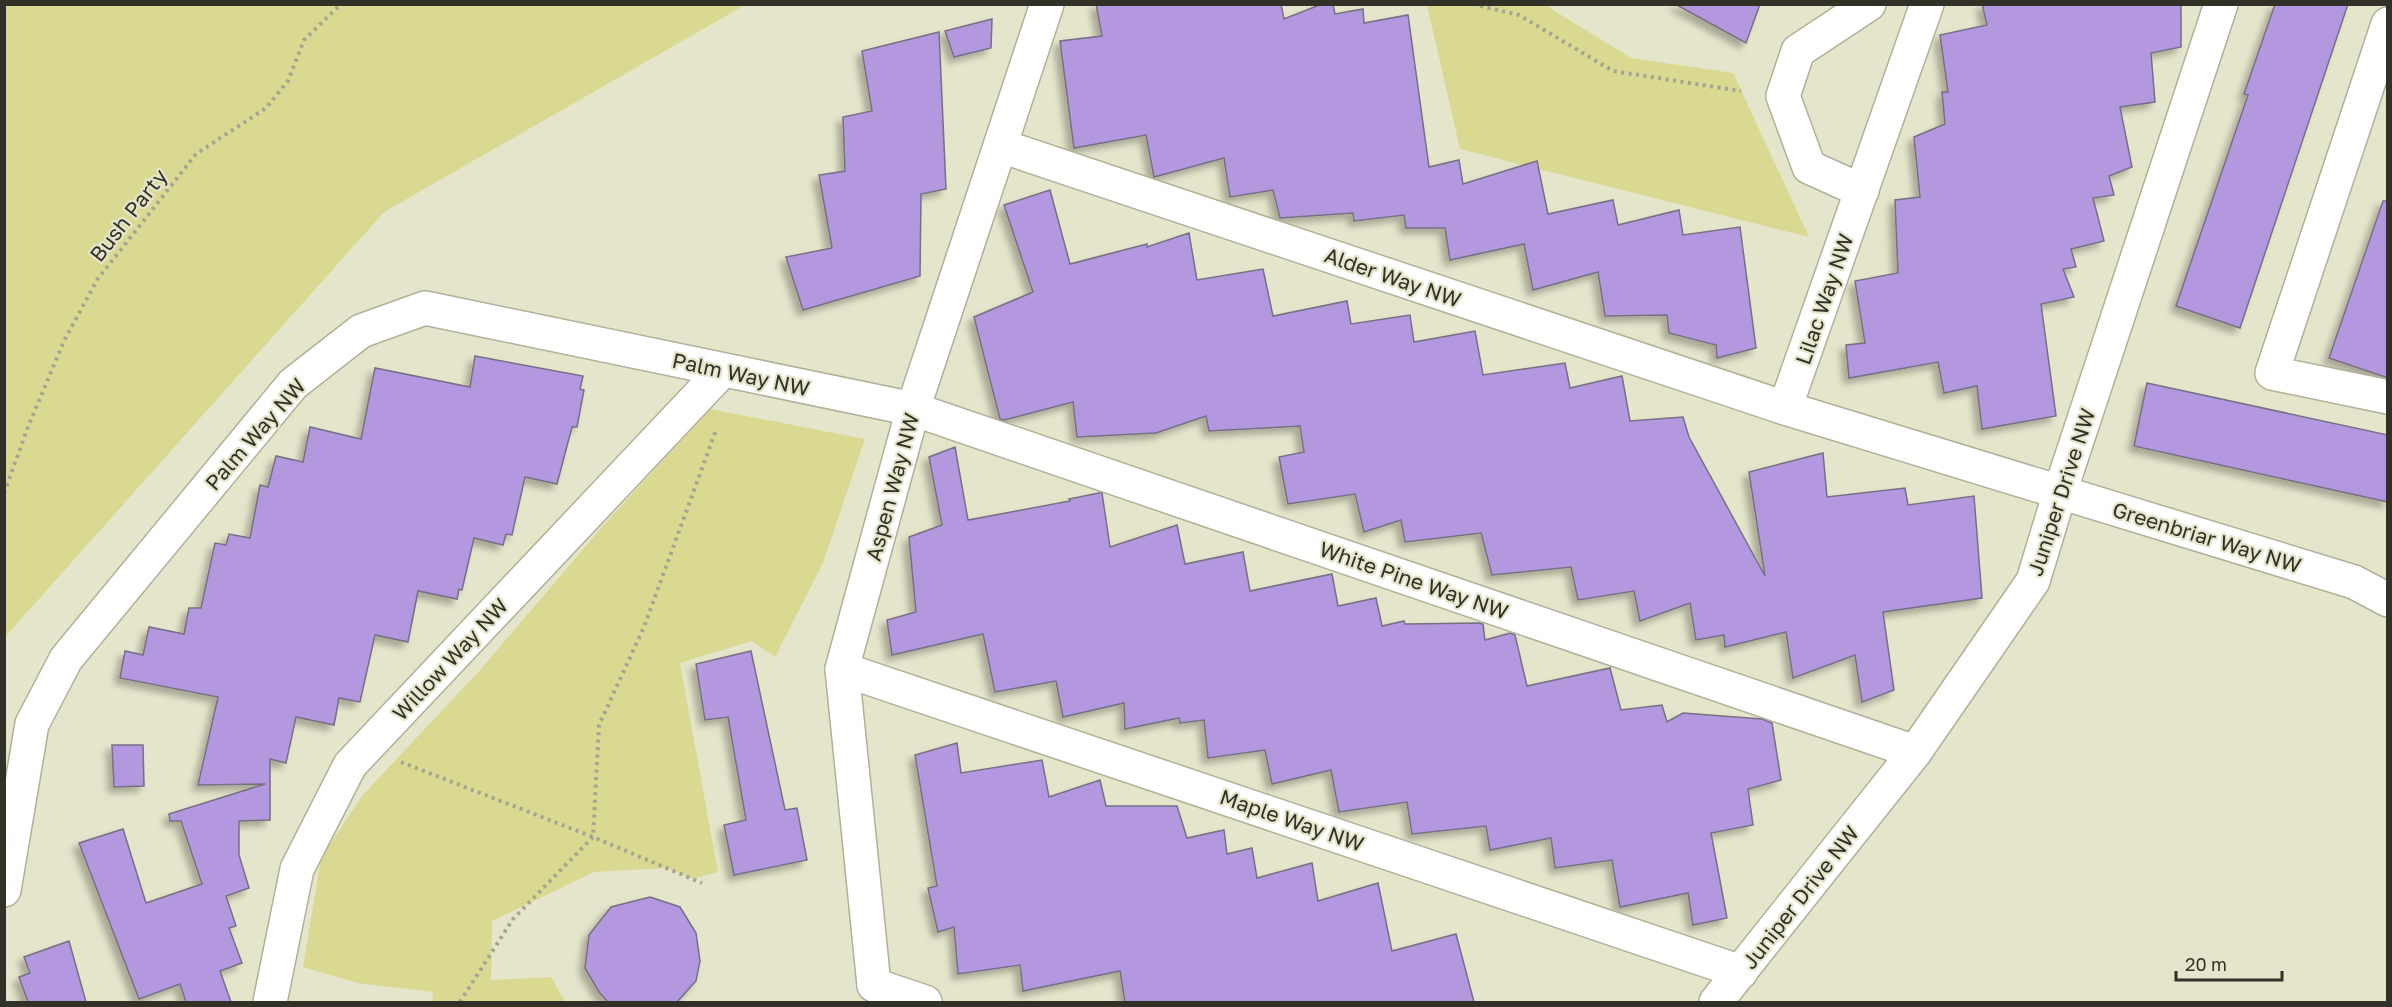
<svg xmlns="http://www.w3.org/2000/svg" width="2392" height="1007" font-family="'Golos Text',sans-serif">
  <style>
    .green { fill: #dad991 }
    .building { fill: #b398e0; stroke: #766f83; stroke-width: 1.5; filter: url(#shadow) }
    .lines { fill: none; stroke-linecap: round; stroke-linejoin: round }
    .minor-casing { stroke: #b0b199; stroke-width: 36 }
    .path { stroke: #a4a491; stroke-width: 4; stroke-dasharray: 3 4.5; stroke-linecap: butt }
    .minor { stroke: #fff; stroke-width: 33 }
    .labels { text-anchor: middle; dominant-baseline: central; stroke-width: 4.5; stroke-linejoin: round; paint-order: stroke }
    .street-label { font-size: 21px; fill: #313128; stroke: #e5e5cc }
  </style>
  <defs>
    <filter id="shadow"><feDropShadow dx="-5.5" dy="5.5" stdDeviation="3" flood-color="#0004"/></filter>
  </defs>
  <rect width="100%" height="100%" fill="#e5e5cc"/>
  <g class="green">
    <polygon points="5,4 745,4 745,5 384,212 5,637"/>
    <polygon points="1427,5 1547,5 1553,10 1631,58 1733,73 1809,237 1460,149"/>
    <polygon points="710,409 865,439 823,563 775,657 752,641 680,663 718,872 692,879 667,868 594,872 492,921 491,980 551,977 565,1002 432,1002 433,992 357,983 303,967 321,858 362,796 480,670 601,528"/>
  </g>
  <g class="building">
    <polygon points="1096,4 1281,4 1284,19 1322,4 1333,4 1335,14 1363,9 1364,23 1408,15 1429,167 1459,160 1463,184 1537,161 1548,214 1613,200 1618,225 1679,210 1683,235 1740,227 1756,348 1717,358 1716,345 1669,333 1667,315 1605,316 1598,272 1533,290 1524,244 1450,260 1445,228 1406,228 1404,215 1354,221 1353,213 1280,218 1273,190 1230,197 1224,158 1154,177 1146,135 1074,148 1060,41 1102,36"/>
    <polygon points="1675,4 1760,4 1746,43"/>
    <polygon points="1982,4 2181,4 2181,47 2151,53 2155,102 2120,107 2132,167 2109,176 2114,195 2093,198 2104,241 2071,249 2076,267 2063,269 2074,297 2041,304 2056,416 1982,429 1977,386 1944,393 1938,362 1849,378 1846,345 1865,343 1855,281 1898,273 1895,200 1920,197 1914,137 1945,124 1942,92 1948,92 1940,35 1987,25"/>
    <polygon points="2275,4 2348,4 2240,328 2176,306 2248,95 2244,94"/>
    <polygon points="992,19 991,48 954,57 945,31"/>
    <polygon points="939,32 946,189 921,194 920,276 803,310 786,257 832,248 819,175 845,171 843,117 872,111 862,51"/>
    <polygon points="1050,190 1070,264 1147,244 1147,247 1189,233 1197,280 1263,269 1273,316 1347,301 1351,324 1410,315 1414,342 1475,331 1483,375 1565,363 1570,388 1622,376 1630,421 1683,417 1689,437 1765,576 1749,472 1823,453 1827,497 1905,488 1908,505 1974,496 1982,598 1883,612 1894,690 1862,702 1855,655 1793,678 1786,632 1725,647 1724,635 1696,640 1690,603 1640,621 1634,591 1578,600 1571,567 1492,575 1481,533 1405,542 1401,520 1364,532 1355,494 1288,504 1279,457 1304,452 1300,426 1209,431 1206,416 1156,433 1077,437 1073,402 1004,420 1000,419 974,317 1033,292 1004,205"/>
    <polygon points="2383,201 2388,201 2388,378 2329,358"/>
    <polygon points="475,356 583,376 580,389 584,390 577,427 572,427 557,484 525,477 512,535 506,534 503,545 474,538 462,590 459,589 457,599 418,591 408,642 375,635 360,702 339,698 334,725 296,717 286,763 270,759 270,820 239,821 239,855 249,888 226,896 236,926 229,928 242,963 220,971 231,1002 186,1002 180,984 139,999 79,843 123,829 146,903 202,884 181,821 170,821 169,814 265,784 198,785 218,697 120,678 125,651 143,655 149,627 184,634 189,608 201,608 215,543 226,545 229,534 250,538 260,485 268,487 276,456 303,462 310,427 361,439 375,368 470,387"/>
    <polygon points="2147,383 2388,435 2388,502 2134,446"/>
    <polygon points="955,447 968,520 1070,501 1069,499 1099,493 1102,493 1110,547 1177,525 1185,564 1243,552 1250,591 1332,574 1338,606 1376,598 1382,626 1404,621 1405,624 1479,623 1483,624 1485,640 1510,633 1515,635 1527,686 1610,668 1621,710 1662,705 1667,722 1683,713 1762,719 1772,723 1781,780 1748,789 1753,825 1711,833 1727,918 1693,925 1688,893 1620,907 1612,860 1555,868 1551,838 1490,850 1486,826 1412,834 1407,802 1339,812 1331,770 1272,784 1265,750 1208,758 1204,720 1180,723 1179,718 1125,729 1124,703 1063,717 1056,681 995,692 983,634 892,655 887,620 916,612 909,537 942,525 929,457"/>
    <polygon points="751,651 785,810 797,808 807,860 734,875 724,825 746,820 728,717 705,720 696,664"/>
    <polygon points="957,743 961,773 1042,760 1049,797 1100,780 1106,806 1177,806 1187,838 1224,830 1227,854 1252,848 1257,878 1312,863 1318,901 1378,883 1392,951 1456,934 1474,1002 1125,1002 1120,971 1023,991 1020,965 958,974 954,927 938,932 928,888 937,886 915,755"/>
    <polygon points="112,745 143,745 144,786 114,787"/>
    <polygon points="650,897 680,907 696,933 700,961 696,981 677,1002 608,1002 599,992 585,968 589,935 611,907"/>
    <polygon points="69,941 86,1002 28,1002 19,977 30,973 24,957"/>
  </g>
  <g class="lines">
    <g class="minor-casing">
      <g id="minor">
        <polyline points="2388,24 2272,373 2388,397"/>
        <polyline points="1001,146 1785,408 2354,582 2388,600"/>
        <polyline points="1862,191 1809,167 1783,96 1798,51 1869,4"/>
        <polyline points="1785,408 1927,4"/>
        <polyline points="842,669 1741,972"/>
        <polyline points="4,890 32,724 66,659 293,384 361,331 425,308 913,409 1915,752"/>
        <polyline points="874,985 842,669 913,409 1047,4"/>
        <polyline points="874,985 925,1002"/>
        <polyline points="270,1002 297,869 350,765 723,370"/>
        <polyline points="1716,1002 1915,752 2033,581 2060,492 2221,4"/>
      </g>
    </g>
    <g class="path">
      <polyline points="1473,4 1519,15 1613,71 1741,91"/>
      <polyline points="4,493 28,427 64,341 97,280 196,154 266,108 288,81 304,40 341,4"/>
      <polyline points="401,762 593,837 702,883"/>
      <polyline points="460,1002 513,919 593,837 599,725 644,627 716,430"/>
    </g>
    <use href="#minor" class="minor"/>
  </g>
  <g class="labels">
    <g class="street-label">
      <text transform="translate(128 215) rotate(-52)">Bush Party</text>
      <text transform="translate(1393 277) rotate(19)">Alder Way NW</text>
      <text transform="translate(1824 299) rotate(-71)">Lilac Way NW</text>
      <text transform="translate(741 374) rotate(12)">Palm Way NW</text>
      <text transform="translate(255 434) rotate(-49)">Palm Way NW</text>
      <text transform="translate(892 487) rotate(-75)">Aspen Way NW</text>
      <text transform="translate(2061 492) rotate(-72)">Juniper Drive NW</text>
      <text transform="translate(2207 537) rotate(17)">Greenbriar Way NW</text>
      <text transform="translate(1414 580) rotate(19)">White Pine Way NW</text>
      <text transform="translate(450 659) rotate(-47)">Willow Way NW</text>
      <text transform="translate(1292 820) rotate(19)">Maple Way NW</text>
      <text transform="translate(1800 897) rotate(-52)">Juniper Drive NW</text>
    </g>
  </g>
  <rect width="2392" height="1007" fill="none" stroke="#313128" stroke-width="12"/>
  <path d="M2176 971v9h106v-9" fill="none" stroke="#313128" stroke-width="3"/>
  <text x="2185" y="971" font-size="18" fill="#313128" stroke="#e5e5cc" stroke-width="4.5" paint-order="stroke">20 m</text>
</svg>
